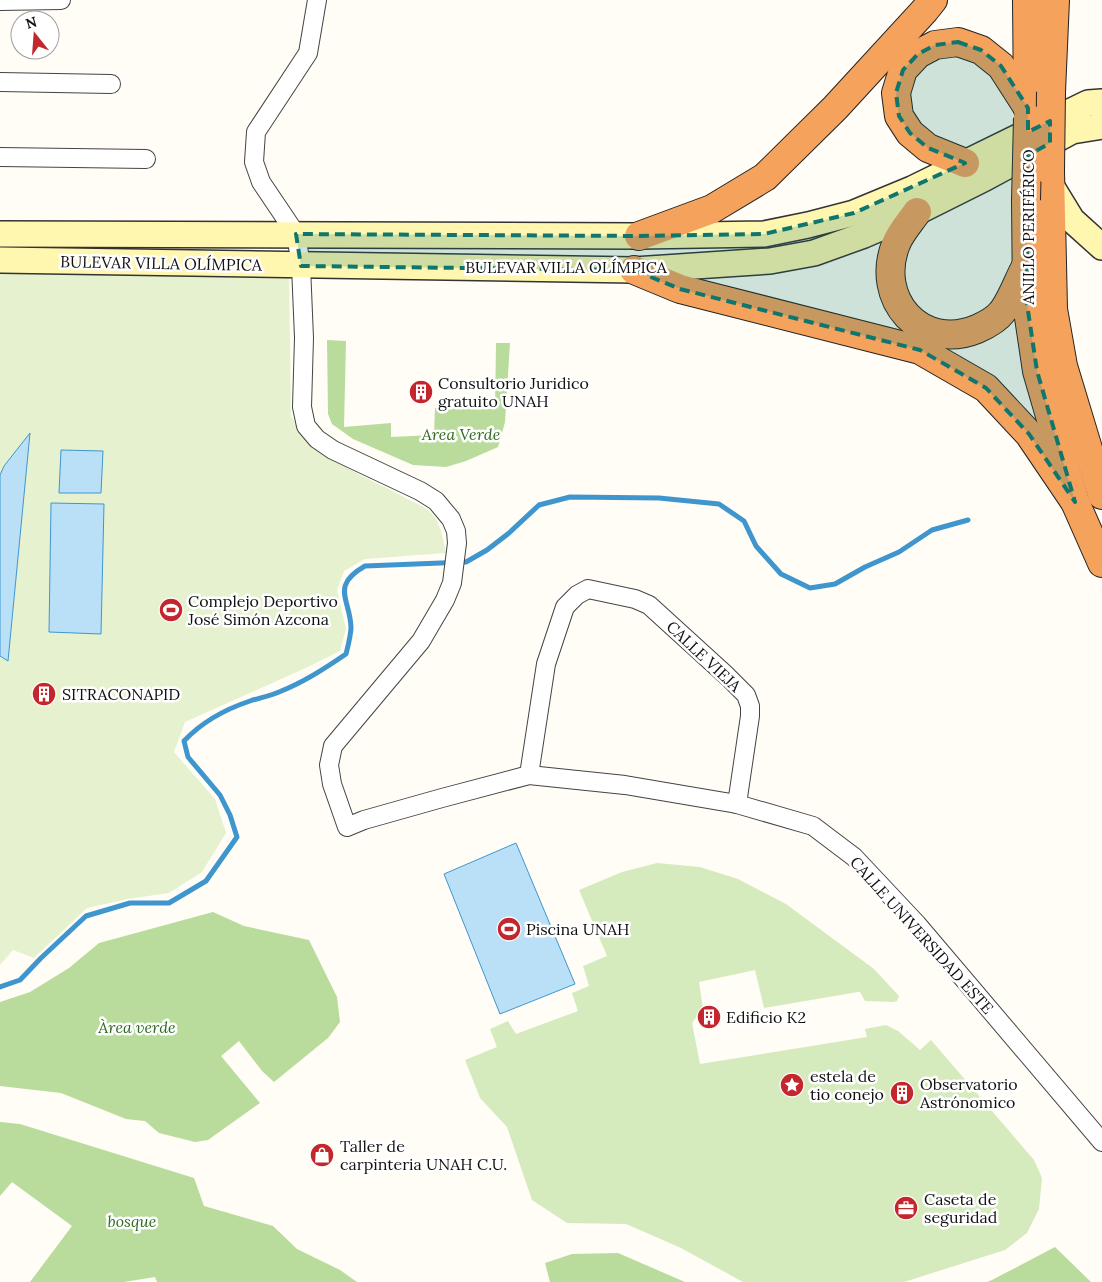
<svg xmlns="http://www.w3.org/2000/svg" width="1102" height="1282" font-family="Lora,serif">
  <style>
    .green { fill: #d5ebbd }
    .forest { fill: #b9dc9c }
    .pitch { fill: #e6f2cf }
    .water { fill: #b9e0f7; stroke: #3f96cf }
    .lines { fill: none; stroke-linecap: round; stroke-linejoin: round }
    .stream { stroke: #3f96cf; stroke-width: 5 }
    .street-casing { stroke: #444; stroke-width: 20 }
    .secondary-casing { stroke: #333; stroke-width: 28 }
    .highway-casing { stroke: #222; stroke-width: 30 }
    .street { stroke: #fff; stroke-width: 18 }
    .secondary { stroke: #fff6b0; stroke-width: 25 }
    .highway { stroke: #f5a25d; stroke-width: 28 }
    .highway-bridge-casing { stroke: #222; stroke-width: 30; stroke-linecap: butt }
    .highway-bridge { stroke: #f5a25d; stroke-width: 28 }
    .marked { fill: #0f766e; fill-opacity: 0.2; stroke: #0f766e; stroke-width: 4; stroke-dasharray: 10 6; stroke-linejoin: round }
    .labels { text-anchor: middle; dominant-baseline: central; stroke-width: 5; stroke-linejoin: round; paint-order: stroke }
    .street-label { font-size: 16px; fill: #111; stroke: #fff }
    .poi-label { font-size: 16px; fill: #111; stroke: #fff; text-anchor: start }
    .park-label { font-size: 16px; font-style: italic; fill: #2f6b1f; stroke: #fff }
  </style>
  <rect width="100%" height="100%" fill="#fffdf5"/>
  <polygon class="green" points="657,863 700,867 738,879 786,904 874,969 899,996 897,1001 893,1002 865,1001 860,992 858,992 764,1008 755,970 699,982 703,1008 692,1023 700,1064 867,1037 865,1029 886,1025 898,1031 920,1050 931,1040 1034,1160 1042,1178 1039,1209 1027,1233 1005,1250 904,1282 743,1282 681,1248 626,1224 567,1223 532,1200 507,1127 480,1098 465,1060 497,1047 490,1029 508,1021 516,1034 578,1011 572,993 589,986 583,966 607,956 579,890 622,872"/>
  <g class="forest">
    <polygon points="327,340 346,341 344,427 391,423 391,437 434,435 435,408 495,409 496,343 510,343 505,422 498,447 466,461 446,467 413,465 353,439 332,424 328,414"/>
    <polygon points="213,912 244,926 309,940 337,997 340,1022 328,1038 274,1082 262,1071 239,1041 221,1056 260,1103 208,1140 195,1142 159,1133 145,1121 126,1119 61,1093 0,1086 0,1002 30,992 69,968 99,943"/>
    <polygon points="0,1122 20,1124 194,1178 204,1206 273,1226 297,1249 340,1270 357,1282 157,1282 155,1277 124,1282 30,1282 72,1226 12,1182 0,1196"/>
    <polygon points="1055,1247 1091,1282 987,1282 992,1280"/>
    <polygon points="618,1253 685,1282 550,1282 545,1263 572,1254"/>
  </g>
  <path class="pitch" d="M0 272 289 273 291 416C312 457 363 475 402 496 410 501 422 505 429 511 441 521 443 539 446 553L365 559 344 571 337 590 346 629 340 651 308 667 185 722 174 752 215 799 226 833 202 872 169 893 128 899 87 908 34 958 13 950 0 965Z"/>
  <g class="water">
    <polygon points="30,433 8,661 0,656 0,475 4,466"/>
    <polygon points="61,450 103,451 101,493 59,493"/>
    <polygon points="51,503 104,504 101,634 49,632"/>
    <polygon points="516,843 575,984 500,1014 444,874"/>
  </g>
  <g class="lines">
    <path class="stream" d="M0 987 20 980 41 958 86 916 130 903H169L206 881 237 837 230 815 220 795 188 757 184 741C201 723 226 709 250 701 259 698 270 696 279 692 304 682 324 669 346 654 348 646 351 635 351 627 350 599 330 586 365 566L466 562 487 550 509 533 539 505 570 497 659 498 719 504 744 521 756 546 781 574 810 588 835 584 865 567 899 552 932 530 968 520"/>
    <g class="street-casing">
      <g id="street">
        <polyline points="317,0 308,53 256,132 254,162 261,182 296,234 301,266 304,338 302,407 306,426 317,439 333,450 420,491 436,501 451,519 456,531 457,543 452,583 445,600 421,641 333,746 329,765 332,784 347,827 364,820 442,798 529,775 625,785 737,804 813,826 854,857 917,924 1102,1142"/>
        <polyline points="0,1 61,0"/>
        <polyline points="0,82 111,84"/>
        <polyline points="0,157 146,159"/>
        <polyline points="529,775 546,664 565,607 577,595 588,589 635,599 649,605 727,676 746,695 750,706 750,716 737,804"/>
      </g>
    </g>
    <g class="secondary-casing">
      <g id="secondary">
        <polyline points="1050,184 1072,220 1102,247"/>
        <polyline points="0,234 639,236 764,234 808,225 854,213 912,189 1088,103 1102,102"/>
        <polyline points="0,260 634,270 770,261 814,253 864,235 917,212 985,178 1072,131 1102,126"/>
      </g>
    </g>
    <g class="highway-casing">
      <g id="highway">
        <polyline points="1027,0 1028,109"/>
        <polyline points="1051,92 1055,0"/>
        <polyline points="965,163 928,148 910,133 899,116 896,93 903,70 918,54 935,45 958,42 981,50 1001,66 1028,108"/>
        <polyline points="1050,171 1053,309 1063,366 1102,495"/>
        <polyline points="1026,200 1027,304 1037,371 1075,502 1102,563"/>
        <path d="M917 212C910 222 900 233 896 244 874 299 921 352 977 329 986 325 996 320 1002 312 1011 301 1018 281 1025 268"/>
        <polyline points="639,236 712,209 765,177 835,108 925,10 933,0"/>
        <polyline points="634,270 680,289 920,350 986,388 1029,434 1075,502"/>
      </g>
    </g>
    <use href="#street" class="street"/>
    <use href="#secondary" class="secondary"/>
    <use href="#highway" class="highway"/>
    <g class="highway-bridge-casing">
      <g id="highway-bridge">
        <polyline points="1050,171 1051,92"/>
        <polyline points="1026,200 1028,118"/>
      </g>
    </g>
    <use href="#highway-bridge" class="highway-bridge"/>
  </g>
  <path class="marked" d="M958 42 981 50 1001 66 1028 108V132L1050 121V143L1027 156V304L1037 371 1075 502 1029 434 986 388 920 350 680 289 634 270 301 266 296 234 639 236 764 234 854 213 965 163 928 148 910 133 899 116 896 93 903 70 918 54 935 45Z"/>
  <defs>
    <g id="building-disc" transform="scale(1.25)"><circle r="9.5" fill="#c4262e" stroke="#fff"/><path d="M-4-6H4V6H1V3H-1V6H-4ZM-2.5-4.3h1.7v1.8h-1.7ZM.8-4.3h1.7v1.8H.8ZM-2.5-1h1.7V.8h-1.7ZM.8-1h1.7V.8H.8Z" fill="#fff"/></g>
    <g id="stadium-disc" transform="scale(1.25)"><circle r="9.5" fill="#c4262e" stroke="#fff"/><path d="M0-5a6.5 5 0 1 0 0 10a6.5 5 0 1 0 0-10ZM-3.5-1.8h7v3.6h-7Z" fill="#fff"/></g>
    <g id="sight-disc" transform="scale(1.25)"><circle r="9.5" fill="#c4262e" stroke="#fff"/><path d="M0-6L1.8-2.2L6-1.7L2.9 1.2L3.7 5.4L0 3.3L-3.7 5.4L-2.9 1.2L-6-1.7L-1.8-2.2Z" fill="#fff"/></g>
    <g id="shop-disc" transform="scale(1.25)"><circle r="9.5" fill="#c4262e" stroke="#fff"/><path d="M-5-2.5h2.3a2.7 3.5 0 0 1 5.4 0H5L5.5 6h-11ZM-1.5-2.5h3a1.5 2.3 0 0 0-3 0Z" fill="#fff"/></g>
    <g id="office-disc" transform="scale(1.25)"><circle r="9.5" fill="#c4262e" stroke="#fff"/><path d="M-6-3h4V-5.5h4V-3h4V5H-6ZM-1-4.5V-3h2v-1.5ZM-6 0V1H6V0Z" fill="#fff"/></g>
  </defs>
  <g fill-rule="evenodd">
    <use href="#building-disc" x="421" y="392"/>
    <use href="#stadium-disc" x="171" y="610"/>
    <use href="#building-disc" x="44" y="694"/>
    <use href="#stadium-disc" x="509" y="929"/>
    <use href="#building-disc" x="709" y="1017"/>
    <use href="#sight-disc" x="792" y="1085"/>
    <use href="#building-disc" x="902" y="1093"/>
    <use href="#shop-disc" x="322" y="1155"/>
    <use href="#office-disc" x="906" y="1208"/>
  </g>
  <g class="labels">
    <g class="street-label">
      <text transform="translate(1028 227) rotate(-90)">ANILLO PERIFÉRICO</text>
      <text transform="translate(161 263) rotate(1)">BULEVAR VILLA OLÍMPICA</text>
      <text x="566" y="267">BULEVAR VILLA OLÍMPICA</text>
      <text transform="translate(704 656) rotate(43)">CALLE VIEJA</text>
      <text transform="translate(922 935) rotate(48)">CALLE UNIVERSIDAD ESTE</text>
    </g>
    <g class="poi-label">
      <text x="438" y="383">Consultorio Juridico<tspan x="438" dy="18">gratuito UNAH</tspan></text>
      <text x="188" y="601">Complejo Deportivo<tspan x="188" dy="18">José Simón Azcona</tspan></text>
      <text x="62" y="694">SITRACONAPID</text>
      <text x="526" y="929">Piscina UNAH</text>
      <text x="726" y="1017">Edificio K2</text>
      <text x="810" y="1076">estela de<tspan x="810" dy="18">tio conejo</tspan></text>
      <text x="920" y="1084">Observatorio<tspan x="920" dy="18">Astrónomico</tspan></text>
      <text x="340" y="1146">Taller de<tspan x="340" dy="18">carpinteria UNAH C.U.</tspan></text>
      <text x="924" y="1199">Caseta de<tspan x="924" dy="18">seguridad</tspan></text>
    </g>
    <g class="park-label">
      <text x="461" y="434">Area Verde</text>
      <text x="137" y="1027">Àrea verde</text>
      <text x="132" y="1221">bosque</text>
    </g>
  </g>
  <g transform="translate(35 35) rotate(343)"><circle r="24" fill="#ffffff" stroke="#a0a0a0"/>
  <path d="M0-4L9 19L0 12L-9 19Z" fill="#c4262e"/>
  <text y="-8" font-size="14" font-weight="bold" text-anchor="middle" fill="#111111">N</text>
  </g>
</svg>
